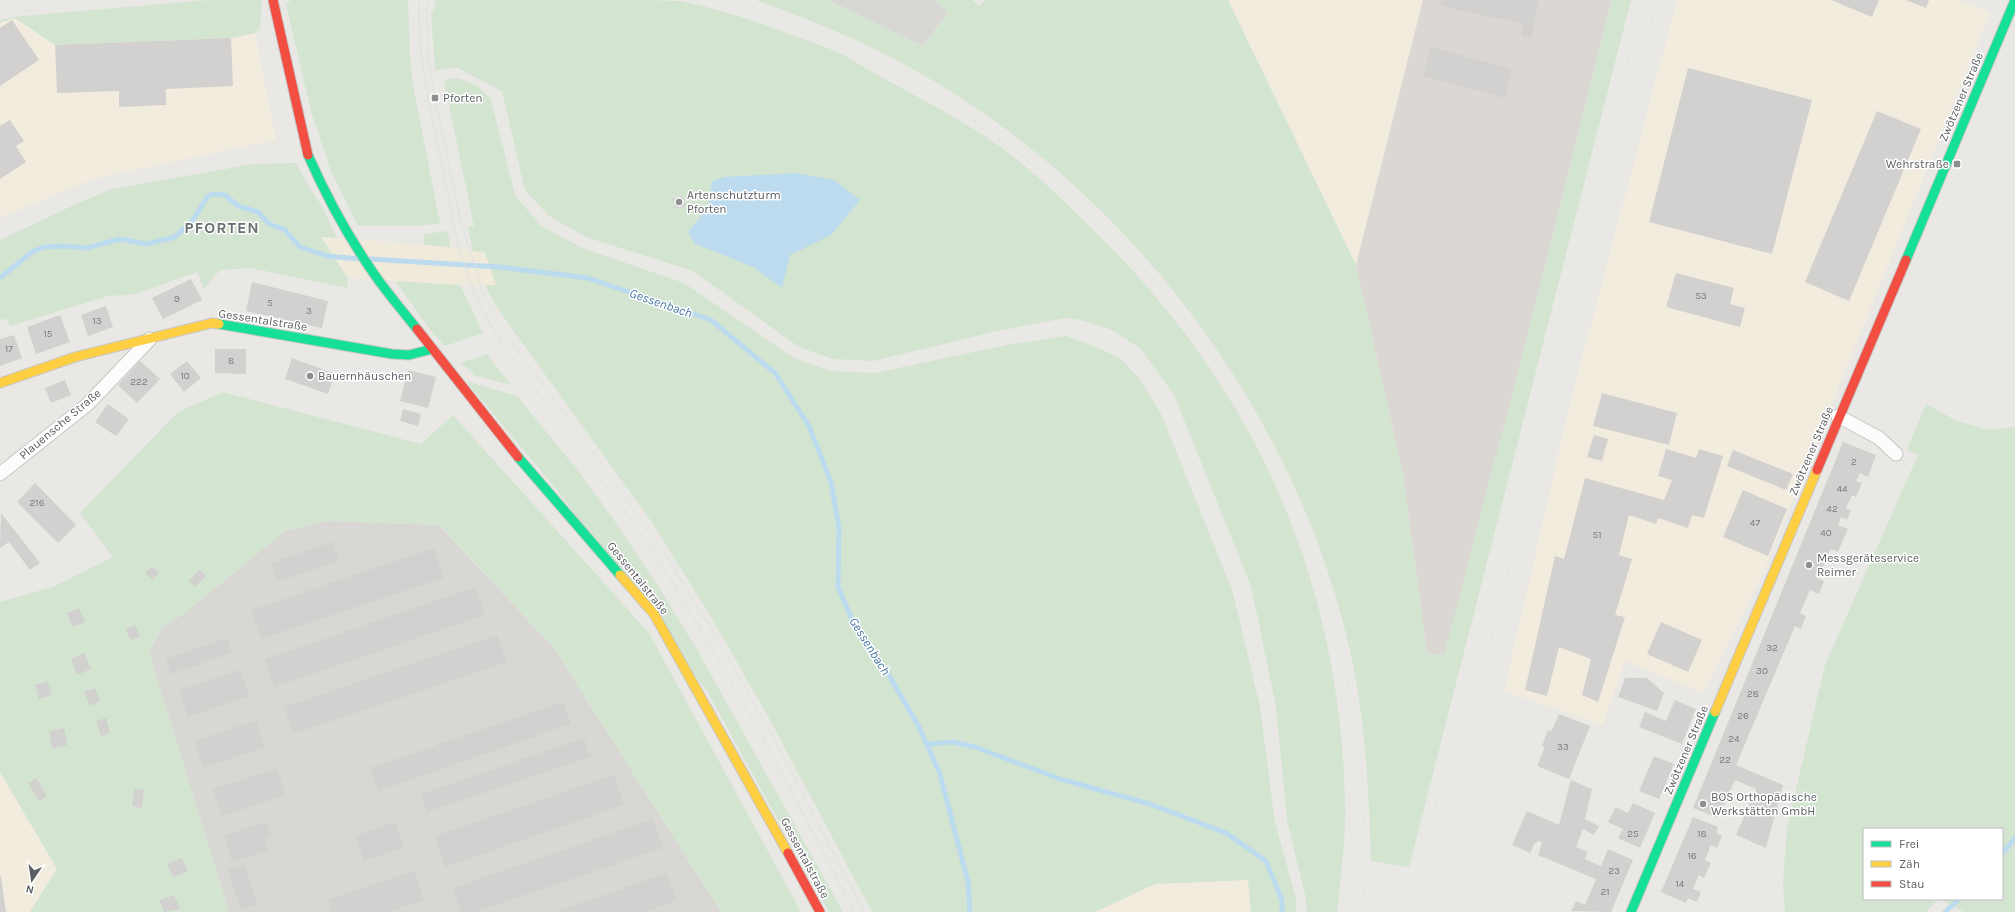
<svg xmlns="http://www.w3.org/2000/svg" width="2015" height="912" font-family="Karla,sans-serif">
  <style>
    .commercial { fill: #f2ecde }
    .industrial { fill: #d9d7d4 }
    .education { fill: #dbd8d4 }
    .green { fill: #d3e4d1 }
    .sand { fill: #f0eadb }
    .water { fill: #bcdbef }
    .lines { fill: none; stroke-linecap: round; stroke-linejoin: round }
    .stream { stroke: #bcdbef; stroke-width: 5 }
    .building { fill: #d2d1cf }
    .street-casing { stroke: #c6c6c6; stroke-width: 15 }
    .fast-casing { stroke: #c6c6c5; stroke-width: 11 }
    .slow-casing { stroke: #c6c6c5; stroke-width: 11 }
    .jam-casing { stroke: #c6c6c5; stroke-width: 11 }
    .street { stroke: #fcfcfb; stroke-width: 13 }
    .fast { stroke: #16e098; stroke-width: 9 }
    .slow { stroke: #ffcf43; stroke-width: 9 }
    .jam { stroke: #f24e42; stroke-width: 9 }
    .tram { stroke: #e0e1e1; stroke-width: 1 }
    .rail { stroke: #e0e1e1; stroke-width: 3; stroke-dasharray: 1 5; stroke-linecap: butt }
    .poi-dot { fill: #8c8e8f; stroke: #fff; stroke-width: 1.5 }
    .labels { text-anchor: middle; dominant-baseline: central; stroke-width: 3; stroke-linejoin: round; paint-order: stroke }
    .number-label { font-size: 10px; fill: #787a7d }
    .street-label { font-size: 12px; fill: #5a5d61; stroke: #fff }
    .poi-label { font-size: 12px; fill: #5a5d61; stroke: #fff; text-anchor: start }
    .water-label { font-size: 13px; font-style: italic; fill: #4978a4; stroke: #fff }
    .district-label { font-size: 16px; font-weight: bold; letter-spacing: 1px; fill: #6b6f72; stroke: #fff }
  </style>
  <rect width="100%" height="100%" fill="#e9e8e4"/>
  <g class="commercial">
    <polygon points="1228,0 1423,0 1356,265 1258,62"/>
    <polygon points="1677,0 1960,0 1990,13 1762,576 1703,693 1625,661 1603,725 1504,691 1569,408"/>
    <polygon points="14,18 55,45 231,38 255,33 276,140 93,179 0,218 0,23"/>
    <polygon points="0,772 57,869 30,912 0,912"/>
    <polygon points="1248,880 1251,912 1095,912 1155,884"/>
  </g>
  <g class="industrial">
    <polygon points="828,0 935,0 948,13 923,46"/>
    <polygon points="327,521 439,525 554,648 721,912 229,912 149,653 162,627 186,612 285,531"/>
  </g>
  <polygon class="education" points="1423,0 1612,0 1542,280 1445,655 1427,653 1403,475 1356,265"/>
  <g class="green">
    <polygon points="209,0 262,0 260,28 255,33 231,38 55,45 15,18 0,23 0,20 22,16"/>
    <polygon points="291,0 408,0 410,57 413,86 440,223 417,226 358,226 331,171 311,111 286,4"/>
    <path d="M435 0C490 0 544 0 598 0 624 0 655 0 680 1 721 9 761 23 800 38 814 43 829 48 842 54 861 65 880 77 900 87 932 105 965 122 996 144 1030 168 1061 198 1090 227 1252 382 1340 576 1345 801 1346 838 1341 875 1337 912H1307L1306 899 1287 820 1276 706 1251 586 1174 395 1141 349 1110 329 1081 320 1065 318 993 332 873 361 833 359 799 347 693 271 586 237 549 216 525 190 502 91 456 67 435 71 431 12 435 10Z"/>
    <path d="M756 0H828L923 46 948 14 935 0H972L979 6 986 0H1228L1356 265 1403 475 1427 653 1444 655 1542 280 1612 0H1631L1409 867 1371 861C1369 796 1366 732 1354 669 1307 438 1158 226 961 98 897 56 827 25 756 0Z"/>
    <path d="M456 78C473 83 481 86 491 100L515 195 541 226 582 248 684 283 794 358 831 371 875 373 1007 345 1066 336 1094 346 1121 359 1139 378 1162 416 1233 593 1260 707 1275 822 1296 899V912H1251L1248 880 1155 884 1095 912H872L770 720 713 620 653 524 495 305 485 285H496L485 253 473 251 468 227 474 226 444 80Z"/>
    <polygon points="296,163 309,187 322,206 337,238 321,237 348,278 347,288 251,268 220,270 204,289 197,272 136,294 108,296 10,326 6,318 0,321 0,240 74,205 112,189 254,164"/>
    <polygon points="448,231 450,247 424,245 424,234"/>
    <polygon points="395,281 460,285 483,333 445,346 432,332"/>
    <polygon points="487,354 511,385 476,376 461,363"/>
    <polygon points="466,381 517,396 579,472 616,523 657,584 699,653 843,912 829,912 707,691 557,490"/>
    <polygon points="223,392 421,444 453,415 649,633 801,912 721,912 554,648 440,525 327,521 285,531 186,612 162,627 149,653 229,912 30,912 57,869 0,772 0,602 53,587 113,557 80,513 178,412"/>
    <polygon points="1926,404 1957,421 1989,430 2015,427 2015,912 1964,912 1940,899 2002,899 2002,829 1864,829 1864,899 1938,899 1926,912 1785,912 1783,882 1787,828 1825,665 1918,455 1907,450"/>
  </g>
  <polygon class="sand" points="321,237 450,247 485,253 496,285 460,285 348,278"/>
  <polygon class="water" points="796,173 834,180 860,200 831,235 790,255 782,288 753,267 694,243 688,232 708,208 712,181 724,177"/>
  <g class="lines">
    <g class="stream">
      <polyline points="370,259 499,267 588,278 711,320 775,373 809,426 831,482 839,528 838,587 857,631 887,672 919,727 940,774 968,882 970,912"/>
      <polyline points="0,278 33,251 45,247 64,246 86,248 120,239 147,244 175,237 193,220 208,196 214,194 225,195 238,206 258,212 269,224 284,229 300,247 327,256 360,259"/>
      <polyline points="927,744 953,742 975,747 1060,779 1150,804 1226,833 1266,861 1282,900 1282,912"/>
      <polyline points="2002,854 2015,838"/>
      <polyline points="1945,912 1959,899"/>
    </g>
  </g>
  <g class="building">
    <polygon points="1441,0 1539,0 1531,38 1521,36 1524,24 1440,6"/>
    <polygon points="1831,0 1879,0 1872,17"/>
    <polygon points="1906,0 1929,0 1926,8"/>
    <polygon points="12,20 39,60 0,86 0,28"/>
    <polygon points="231,38 233,86 166,89 166,105 119,107 119,91 57,93 55,45"/>
    <polygon points="1431,47 1512,69 1505,98 1423,76"/>
    <polygon points="1688,68 1812,100 1772,254 1649,222"/>
    <polygon points="1877,111 1921,129 1849,301 1805,282"/>
    <polygon points="10,120 24,141 16,146 26,162 0,179 0,126"/>
    <polygon points="682,196 686,206 676,209 672,199"/>
    <polygon points="1676,273 1734,288 1730,304 1745,308 1740,327 1666,307"/>
    <polygon points="191,279 202,300 163,319 152,298"/>
    <polygon points="252,282 328,301 322,328 246,311"/>
    <polygon points="106,306 113,327 88,336 81,315"/>
    <polygon points="60,315 70,342 36,354 27,327"/>
    <polygon points="14,335 22,358 0,366 0,339"/>
    <polygon points="215,349 246,349 246,374 215,373"/>
    <polygon points="292,358 335,374 328,394 285,379"/>
    <polygon points="140,361 160,379 137,403 118,385"/>
    <polygon points="187,361 201,378 184,392 170,374"/>
    <polygon points="408,370 436,377 428,408 400,401"/>
    <polygon points="65,380 71,395 51,403 45,388"/>
    <polygon points="1602,393 1677,413 1669,445 1593,426"/>
    <polygon points="108,404 129,419 116,436 95,422"/>
    <polygon points="403,409 421,414 418,426 400,421"/>
    <polygon points="1594,435 1608,439 1602,461 1587,457"/>
    <polygon points="1843,442 1876,455 1868,477 1860,473 1856,481 1862,483 1856,497 1852,495 1846,508 1851,510 1847,520 1841,517 1838,525 1848,529 1838,552 1831,549 1820,574 1816,573 1815,577 1824,581 1819,594 1810,590 1800,613 1806,616 1801,629 1795,626 1736,765 1783,785 1766,848 1736,835 1756,789 1735,780 1718,818 1693,808"/>
    <polygon points="1666,449 1696,458 1699,449 1723,456 1704,518 1692,515 1688,528 1658,518 1656,524 1629,515 1619,555 1632,559 1615,615 1625,617 1598,702 1582,695 1591,659 1559,647 1547,696 1525,690 1555,556 1564,559 1585,478 1664,500 1672,480 1658,476"/>
    <polygon points="1733,450 1793,474 1786,490 1727,466"/>
    <polygon points="35,483 76,525 58,543 17,502"/>
    <polygon points="1743,490 1787,509 1768,556 1723,537"/>
    <polygon points="1,513 40,563 30,570 9,542 0,548"/>
    <polygon points="333,542 339,561 278,582 271,563"/>
    <polygon points="434,548 444,578 261,639 251,610"/>
    <polygon points="152,566 159,573 153,580 145,573"/>
    <polygon points="199,570 206,576 195,587 189,581"/>
    <polygon points="476,587 485,615 274,687 265,659"/>
    <polygon points="79,608 85,622 73,627 67,613"/>
    <polygon points="1661,622 1702,640 1688,672 1647,654"/>
    <polygon points="135,625 140,636 131,640 125,629"/>
    <polygon points="497,635 507,662 293,734 284,707"/>
    <polygon points="227,638 232,653 171,674 166,659"/>
    <polygon points="84,653 91,669 77,675 71,659"/>
    <polygon points="240,670 249,696 188,717 179,690"/>
    <polygon points="1625,678 1647,678 1664,693 1657,711 1618,697"/>
    <polygon points="48,681 52,695 39,699 35,685"/>
    <polygon points="95,688 100,701 90,706 84,692"/>
    <polygon points="1675,700 1696,709 1682,744 1639,727 1645,712 1666,721"/>
    <polygon points="563,702 571,724 378,791 370,768"/>
    <polygon points="1559,714 1590,726 1569,779 1537,766 1545,747 1542,746 1548,730 1551,732"/>
    <polygon points="106,718 110,733 101,736 96,721"/>
    <polygon points="256,720 265,747 203,768 194,741"/>
    <polygon points="64,728 67,746 52,748 49,731"/>
    <polygon points="584,738 590,757 427,812 421,794"/>
    <polygon points="1654,756 1674,764 1659,799 1639,791"/>
    <polygon points="277,768 286,795 222,816 213,789"/>
    <polygon points="614,775 624,805 445,867 435,836"/>
    <polygon points="36,778 47,796 39,801 28,783"/>
    <polygon points="1571,780 1592,789 1585,819 1599,826 1594,835 1583,829 1576,847 1588,852 1585,859 1601,866 1608,849 1633,860 1611,912 1571,911 1576,901 1585,905 1596,879 1538,855 1542,842 1538,841 1534,844 1530,853 1512,845 1527,811 1559,825"/>
    <polygon points="134,789 144,790 142,808 132,806"/>
    <polygon points="1633,803 1655,813 1640,848 1618,838 1623,829 1608,822 1616,807 1628,813"/>
    <polygon points="1693,817 1718,827 1716,833 1722,836 1717,848 1711,845 1705,860 1711,863 1704,878 1699,875 1693,889 1701,892 1697,902 1688,898 1686,903 1661,892"/>
    <polygon points="653,819 663,848 475,912 461,912 453,888"/>
    <polygon points="266,822 271,836 264,838 268,850 232,862 224,836"/>
    <polygon points="395,822 404,848 364,861 355,836"/>
    <polygon points="182,858 188,871 173,877 167,864"/>
    <polygon points="244,864 257,905 241,910 228,870"/>
    <polygon points="414,871 424,900 388,912 331,912 328,900"/>
    <polygon points="667,873 677,901 644,912 555,912"/>
    <polygon points="0,876 1,876 6,912 0,912"/>
    <polygon points="174,895 180,909 164,912 159,900"/>
  </g>
  <g class="lines">
    <g class="street-casing">
      <g id="street">
        <polyline points="1838,416 1879,438 1896,454"/>
        <polyline points="0,474 88,404 150,339"/>
      </g>
    </g>
    <g class="fast-casing">
      <g id="fast">
        <path d="M308 155C327 198 351 242 379 281 391 297 404 313 417 329"/>
        <polyline points="1906,260 2015,0"/>
        <polyline points="219,324 392,354 409,355 432,349"/>
        <polyline points="518,457 620,575"/>
        <polyline points="1631,912 1715,712"/>
      </g>
    </g>
    <g class="slow-casing">
      <g id="slow">
        <polyline points="0,383 75,357 212,323 219,324"/>
        <polyline points="620,575 654,614 788,853"/>
        <polyline points="1715,712 1817,470"/>
      </g>
    </g>
    <g class="jam-casing">
      <g id="jam">
        <polyline points="273,0 308,155"/>
        <polyline points="417,329 518,457"/>
        <polyline points="1817,470 1906,260"/>
        <polyline points="788,853 820,912"/>
      </g>
    </g>
    <use href="#street" class="street"/>
    <use href="#fast" class="fast"/>
    <use href="#slow" class="slow"/>
    <use href="#jam" class="jam"/>
    <g class="tram">
      <path d="M419 0C417 54 429 104 440 156 450 202 456 250 475 294 483 313 494 331 506 349L651 547 714 652 771 752 854 912"/>
      <polyline points="427,0 428,56 435,98 461,223 483,292 515,347 580,434 661,548 724,650 779,748 864,912"/>
    </g>
    <g class="rail">
      <path d="M714 0C1043 94 1287 357 1350 694 1364 766 1367 839 1364 912"/>
      <polyline points="0,13 123,0"/>
      <polyline points="1408,912 1644,0"/>
      <polyline points="1420,912 1657,0"/>
    </g>
  </g>
  <g class="poi-dot">
    <rect x="431" y="94" width="8" height="8" rx="2"/>
    <rect x="1953" y="160" width="8" height="8" rx="2"/>
    <circle cx="679" cy="202" r="4"/>
    <circle cx="310" cy="376" r="4"/>
    <circle cx="1809" cy="565" r="4"/>
    <circle cx="1703" cy="804" r="4"/>
  </g>
  <g class="labels">
    <g class="number-label">
      <text x="1701" y="296">53</text>
      <text x="177" y="299">9</text>
      <text x="270" y="303">5</text>
      <text x="309" y="311">3</text>
      <text x="97" y="321">13</text>
      <text x="48" y="334">15</text>
      <text x="9" y="349">17</text>
      <text x="231" y="361">8</text>
      <text x="185" y="376">10</text>
      <text x="139" y="382">222</text>
      <text x="1854" y="462">2</text>
      <text x="1842" y="489">44</text>
      <text x="37" y="503">216</text>
      <text x="1832" y="509">42</text>
      <text x="1755" y="523">47</text>
      <text x="1826" y="533">40</text>
      <text x="1597" y="535">51</text>
      <text x="1772" y="648">32</text>
      <text x="1762" y="671">30</text>
      <text x="1753" y="694">28</text>
      <text x="1743" y="716">26</text>
      <text x="1734" y="739">24</text>
      <text x="1563" y="747">33</text>
      <text x="1725" y="760">22</text>
      <text x="1633" y="834">25</text>
      <text x="1702" y="834">18</text>
      <text x="1692" y="856">16</text>
      <text x="1614" y="871">23</text>
      <text x="1680" y="884">14</text>
      <text x="1605" y="892">21</text>
    </g>
    <g class="street-label">
      <text transform="translate(1961 97) rotate(-67)">Zwötzener Straße</text>
      <text transform="translate(263 320) rotate(9)">Gessentalstraße</text>
      <text transform="translate(60 424) rotate(-40)">Plauensche Straße</text>
      <text transform="translate(1811 451) rotate(-67)">Zwötzener Straße</text>
      <text transform="translate(638 578) rotate(51)">Gessentalstraße</text>
      <text transform="translate(1686 750) rotate(-67)">Zwötzener Straße</text>
      <text transform="translate(805 858) rotate(62)">Gessentalstraße</text>
    </g>
    <g class="poi-label">
      <text x="443" y="98">Pforten</text>
      <text x="1949" y="164" text-anchor="end">Wehrstraße</text>
      <text x="687" y="195">Artenschutzturm<tspan x="687" dy="14">Pforten</tspan></text>
      <text x="318" y="376">Bauernhäuschen</text>
      <text x="1817" y="558">Messgeräteservice<tspan x="1817" dy="14">Reimer</tspan></text>
      <text x="1711" y="797">BOS Orthopädische<tspan x="1711" dy="14">Werkstätten GmbH</tspan></text>
    </g>
    <g class="water-label">
      <text transform="translate(661 303) rotate(19)">Gessenbach</text>
      <text transform="translate(870 646) rotate(58)">Gessenbach</text>
    </g>
    <g class="district-label">
      <text x="222" y="227">PFORTEN</text>
    </g>
  </g>
  <rect x="1863" y="828" width="140" height="72" fill="#ffffff" stroke="#bdbec0"/>
  <rect x="1871" y="841" width="20" height="6" fill="#16e098" stroke="#bdbec0"/>
  <text x="1899" y="848" font-size="12" fill="#5a5d61">Frei</text>
  <rect x="1871" y="861" width="20" height="6" fill="#ffcf43" stroke="#bdbec0"/>
  <text x="1899" y="868" font-size="12" fill="#5a5d61">Zäh</text>
  <rect x="1871" y="881" width="20" height="6" fill="#f24e42" stroke="#bdbec0"/>
  <text x="1899" y="888" font-size="12" fill="#5a5d61">Stau</text>
  <g transform="translate(32 880) rotate(193)" stroke="#ffffff" stroke-width="3" paint-order="stroke">
  <path d="M0-3L7 15L0 10L-7 15Z" fill="#5a5d61"/>
  <text y="-6" font-size="11" font-weight="bold" text-anchor="middle" fill="#5a5d61">N</text>
  </g>
</svg>
